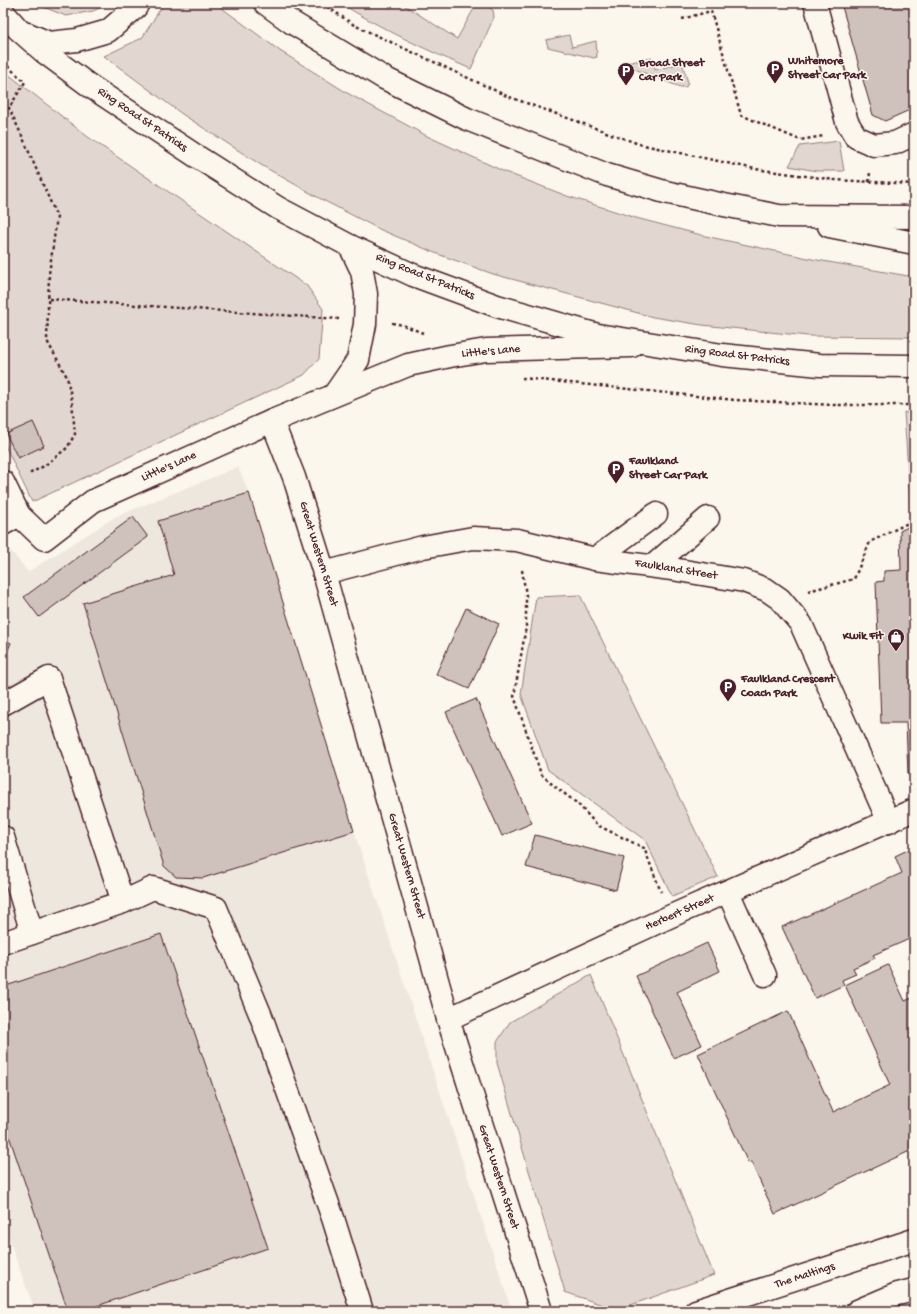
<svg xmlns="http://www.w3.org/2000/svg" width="917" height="1314" font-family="'Gochi Hand',sans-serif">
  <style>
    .built { fill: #eee7de }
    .green { fill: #e2d7d0; stroke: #967b7e }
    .building { fill: #cfc2bc; stroke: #4a1f2b }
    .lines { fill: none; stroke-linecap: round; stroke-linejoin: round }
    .minor-casing { stroke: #4a1f2b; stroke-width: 25 }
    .highway-casing { stroke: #4a1f2b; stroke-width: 25 }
    .path { stroke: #4a1f2b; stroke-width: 2.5; stroke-dasharray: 3 3; stroke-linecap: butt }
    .minor { stroke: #fbf7ec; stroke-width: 22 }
    .highway { stroke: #fbf7ec; stroke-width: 22 }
    .labels { text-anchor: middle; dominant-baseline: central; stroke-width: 3; stroke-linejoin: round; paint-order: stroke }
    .poi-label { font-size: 12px; font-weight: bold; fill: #4a1f2b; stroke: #fbf7ec; text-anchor: start }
    .street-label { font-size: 12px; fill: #4a1f2b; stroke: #fbf7ec }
  </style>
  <rect width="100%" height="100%" fill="#fbf7ec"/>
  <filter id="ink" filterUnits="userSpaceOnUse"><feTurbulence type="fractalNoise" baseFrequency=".025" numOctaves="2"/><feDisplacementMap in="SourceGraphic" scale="8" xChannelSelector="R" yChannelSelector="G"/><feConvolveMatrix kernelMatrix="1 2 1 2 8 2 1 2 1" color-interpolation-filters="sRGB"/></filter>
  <g filter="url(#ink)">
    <polygon class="built" points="238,467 249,493 354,831 512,1311 35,1311 3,1223 3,541 28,572 115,517"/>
    <g class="green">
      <polygon points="38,3 111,3 93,11 66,16 41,6"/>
      <polygon points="164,3 215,3 280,51 349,94 427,136 505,172 567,196 636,218 705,236 817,260 914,277 914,337 808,336 702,325 653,317 493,274 435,253 379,229 319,198 261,165 182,114 104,56 142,38"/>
      <path d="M340 3H401L457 39 476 5 487 6 493 10 494 17 471 69C426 50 382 29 340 3Z"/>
      <polygon points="569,35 572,47 596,41 597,57 594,58 548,47 546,40"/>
      <polygon points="652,58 655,70 682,63 688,82 686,87 680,87 627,66 626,63"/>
      <polygon points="3,70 88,137 307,286 323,309 319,359 304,375 32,502 3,441"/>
      <polygon points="839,141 844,171 817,171 789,166 800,146"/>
      <polygon points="904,412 914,415 914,513 911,515"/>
      <polygon points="580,595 718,877 672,896 645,840 548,770 521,694 536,597"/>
      <polygon points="591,975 714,1275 617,1310 565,1292 497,1063 497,1042 510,1022"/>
    </g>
    <g class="building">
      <polygon points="841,3 914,3 914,108 885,121 873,115"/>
      <polygon points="33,422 44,446 18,458 6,434"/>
      <polygon points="249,493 354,831 203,878 176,877 164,866 83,603 174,575 158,521"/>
      <polygon points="133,517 148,537 39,617 24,597"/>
      <polygon points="914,524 914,771 908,774 906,723 881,723 876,582 884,581 884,571 901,570 900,531"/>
      <polygon points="466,608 499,624 469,689 436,674"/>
      <polygon points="3,639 11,643 3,661"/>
      <polygon points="476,699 532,823 502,836 446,712"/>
      <polygon points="535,835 624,858 616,890 526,867"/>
      <polygon points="914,847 914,937 873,955 875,958 853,968 856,974 842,980 844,985 815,998 782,927 902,873 895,856"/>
      <polygon points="161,934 268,1248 82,1311 68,1311 3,1118 3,987"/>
      <polygon points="707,943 720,971 677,992 702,1045 674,1058 636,976"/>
      <polygon points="888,965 905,1001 914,997 914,1149 775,1214 751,1162 748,1163 698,1054 788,1011 833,1112 890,1085 845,985"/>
    </g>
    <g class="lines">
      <g class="minor-casing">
        <g id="minor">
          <polyline points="815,3 847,122 856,137 874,145 895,143 914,134"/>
          <polyline points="334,395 358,360 365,324 366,294 362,271 350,246"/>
          <polyline points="272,421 294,477 324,573 448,1019 541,1311"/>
          <polyline points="3,482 19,515 44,539 93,501 272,421 408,365 450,356 486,350 632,346"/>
          <polyline points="3,524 19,515"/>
          <polyline points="595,559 656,514"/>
          <polyline points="653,566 708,518"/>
          <polyline points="324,573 423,547 473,538 517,540 595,559 672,569 744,581 767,590 780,599 801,624 889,822"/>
          <polyline points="3,704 49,678 123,902"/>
          <polyline points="3,837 32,933"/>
          <polyline points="728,892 765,975"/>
          <polyline points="3,943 123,902 153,888 216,908 261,1016 333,1218 362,1311"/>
          <polyline points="448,1019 671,916 914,810"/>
          <polyline points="696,1311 914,1240"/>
          <polyline points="857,1311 897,1294 914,1290"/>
        </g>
      </g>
      <g class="highway-casing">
        <g id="highway">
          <polyline points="265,3 291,22 384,78 467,119 607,175 665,192 724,205 779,216 914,217"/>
          <polyline points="3,12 18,29 44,52 90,86 196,156 278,208 350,246 413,275 497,306 598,335 722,355 820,365 914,366"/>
          <polyline points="28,34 49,43 77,40 108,31 136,7 138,3"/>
          <polyline points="829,226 914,243"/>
        </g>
      </g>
      <g class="path">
        <polyline points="322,3 354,25 507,96 639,144 755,169 835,180 914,184"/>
        <polyline points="682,19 711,11 741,115 800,140 824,136"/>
        <polyline points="3,62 25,82 9,108"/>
        <polyline points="3,104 9,108 22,136 57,217 49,274 47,341 67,377 72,401 75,434 67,448 44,466 29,474"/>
        <polyline points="869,182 870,172"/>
        <polyline points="49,299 339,319"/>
        <polyline points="392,323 403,325 423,333"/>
        <polyline points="522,378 735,400 834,405 914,405"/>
        <polyline points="522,570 526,595 526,627 514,696 541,774 553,785 578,804 597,825 644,848 661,892"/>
        <polyline points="808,591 854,579 870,542 914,520"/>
      </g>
      <use href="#minor" class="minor"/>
      <use href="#highway" class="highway"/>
    </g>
  </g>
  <defs>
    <g id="parking-pin" transform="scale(0.9)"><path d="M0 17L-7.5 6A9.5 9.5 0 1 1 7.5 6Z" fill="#4a1f2b" stroke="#fbf7ec"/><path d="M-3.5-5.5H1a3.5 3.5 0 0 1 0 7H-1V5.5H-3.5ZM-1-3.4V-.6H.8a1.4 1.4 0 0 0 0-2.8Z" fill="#fff"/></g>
    <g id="shop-pin" transform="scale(0.9)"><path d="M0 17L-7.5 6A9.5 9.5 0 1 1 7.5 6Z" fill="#4a1f2b" stroke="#fbf7ec"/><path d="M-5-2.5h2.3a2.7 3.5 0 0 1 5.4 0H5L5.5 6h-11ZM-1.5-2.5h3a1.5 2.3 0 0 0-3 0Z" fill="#fff"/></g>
  </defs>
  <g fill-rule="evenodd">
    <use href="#parking-pin" x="775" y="69"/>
    <use href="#parking-pin" x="626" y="71"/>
    <use href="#parking-pin" x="616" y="469"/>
    <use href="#shop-pin" x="896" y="637"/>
    <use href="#parking-pin" x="728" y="687"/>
  </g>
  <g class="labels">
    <g class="poi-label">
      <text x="788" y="62">Whitemore<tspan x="788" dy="14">Street Car Park</tspan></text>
      <text x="639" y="64">Broad Street<tspan x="639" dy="14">Car Park</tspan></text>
      <text x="629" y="462">Faulkland<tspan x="629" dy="14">Street Car Park</tspan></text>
      <text x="883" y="637" text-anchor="end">Kwik Fit</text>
      <text x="741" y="680">Faulkland Crescent<tspan x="741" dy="14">Coach Park</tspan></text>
    </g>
    <g class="street-label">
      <text transform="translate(142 120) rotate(34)">Ring Road St Patricks</text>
      <text transform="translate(425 277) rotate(22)">Ring Road St Patricks</text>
      <text transform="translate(491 352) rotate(-5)">Little's Lane</text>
      <text transform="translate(737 356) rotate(7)">Ring Road St Patricks</text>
      <text transform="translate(169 467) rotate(-24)">Little's Lane</text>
      <text transform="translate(318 554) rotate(73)">Great Western Street</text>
      <text transform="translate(676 570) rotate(9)">Faulkland Street</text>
      <text transform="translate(406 866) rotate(74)">Great Western Street</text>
      <text transform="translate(680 913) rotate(-24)">Herbert Street</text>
      <text transform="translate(498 1177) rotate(72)">Great Western Street</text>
      <text transform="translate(805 1276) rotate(-18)">The Maltings</text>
    </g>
  </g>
  <rect width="917" height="1314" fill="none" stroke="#fbf7ec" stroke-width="16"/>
  <rect x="8" y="8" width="901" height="1298" fill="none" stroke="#4a1f2b" stroke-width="1.5" filter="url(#ink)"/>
</svg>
